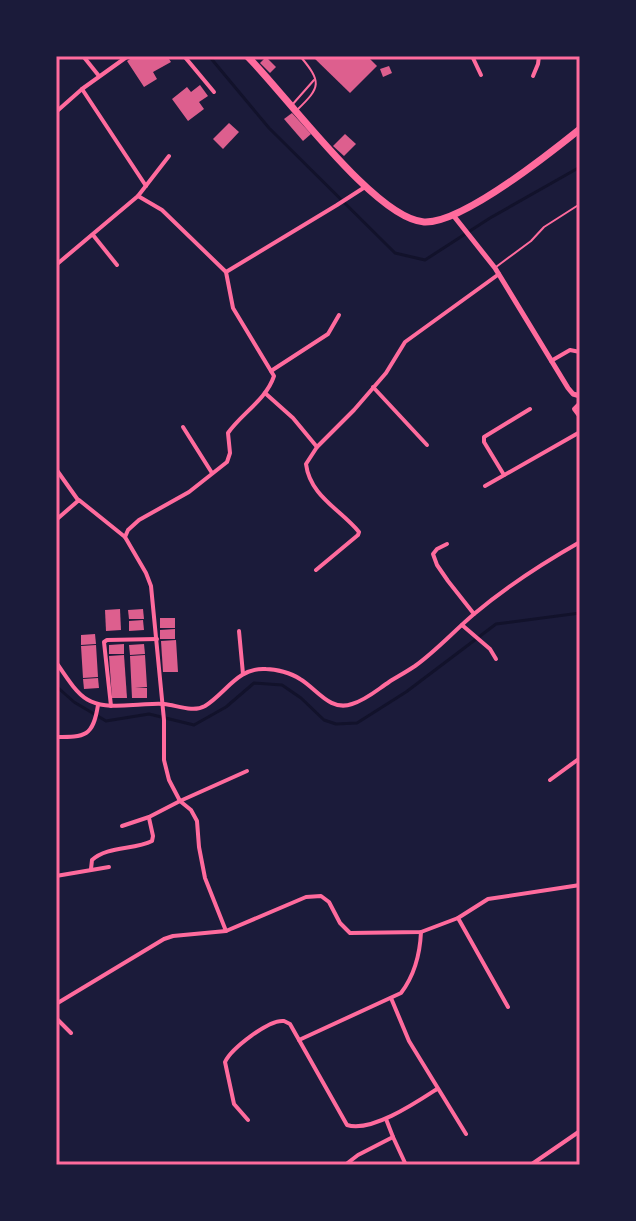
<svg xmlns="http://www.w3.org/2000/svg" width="636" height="1221" font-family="Arial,sans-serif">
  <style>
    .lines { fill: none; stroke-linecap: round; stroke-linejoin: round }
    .stream { stroke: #12122b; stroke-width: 3 }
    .building { fill: #dd5f8e }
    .service { stroke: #ff6b9d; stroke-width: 2 }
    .minor { stroke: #ff6b9d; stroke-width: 4 }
    .tertiary { stroke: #ff6b9d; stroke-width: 5 }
    .primary { stroke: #ff6b9d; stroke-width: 7 }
    .neatline { fill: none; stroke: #ff6b9d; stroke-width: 3 }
  </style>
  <rect width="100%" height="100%" fill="#1b1b3a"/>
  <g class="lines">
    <g class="stream">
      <polyline points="209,56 269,128 395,253 425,260 490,218 580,167"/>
      <polyline points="56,686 74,702 106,721 149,714 194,725 226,707 254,683 282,685 301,698 324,720 336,724 357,723 406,692 496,624 580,613"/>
    </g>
  </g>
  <g class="building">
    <polygon points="135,56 167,56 171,62 153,72 157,79 144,87 127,61"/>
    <polygon points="312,56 367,56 377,66 350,93"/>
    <polygon points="266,57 276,67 270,73 260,63"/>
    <polygon points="389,66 392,73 383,77 380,69"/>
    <polygon points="200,85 208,96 199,102 204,109 188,121 172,99 187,87 191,92"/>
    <polygon points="292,113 311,134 303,141 284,119"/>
    <polygon points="229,123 239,132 223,149 213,139"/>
    <polygon points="345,134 356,144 344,156 333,146"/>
    <polygon points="120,609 121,630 106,631 105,610"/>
    <polygon points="143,609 144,619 129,619 128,610"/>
    <rect x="160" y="618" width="15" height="10"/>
    <polygon points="143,620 144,630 129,631 129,621"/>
    <polygon points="175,629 175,639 160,639 160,630"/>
    <polygon points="95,634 96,644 81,645 81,635"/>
    <polygon points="176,640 178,672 163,672 161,641"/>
    <polygon points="124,644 124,654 109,654 109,645"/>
    <polygon points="144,644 145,654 130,655 129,645"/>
    <polygon points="96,645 98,677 83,678 81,646"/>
    <polygon points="124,655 127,698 112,698 109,656"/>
    <polygon points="145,655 147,687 135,688 147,688 147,698 132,698 130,656"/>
    <polygon points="98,678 99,688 84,689 83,679"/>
  </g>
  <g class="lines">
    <g class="service">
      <polyline points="292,105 314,80"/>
      <path d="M297 110C321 87 322 82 300 56"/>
      <polyline points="496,267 531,241 544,227 580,204"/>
    </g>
    <g class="minor">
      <polyline points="83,56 99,76"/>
      <polyline points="184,56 214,92"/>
      <polyline points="472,56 481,75"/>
      <polyline points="533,76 538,64 539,56"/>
      <polyline points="82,89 146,186"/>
      <polyline points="56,112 82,89 128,56"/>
      <polyline points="93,235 117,265"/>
      <polyline points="56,265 138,196 169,156"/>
      <polyline points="226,272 337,205 365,187"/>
      <polyline points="551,361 570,350 580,352"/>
      <polyline points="271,371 328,334 339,315"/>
      <polyline points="373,387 427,445"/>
      <polyline points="265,393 293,418 317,447 354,410 386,373 405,342 499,274"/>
      <polyline points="580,403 574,409 580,417"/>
      <polyline points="183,427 212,473"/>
      <polyline points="56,469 78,500"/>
      <polyline points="504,475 484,442 484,437 530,409"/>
      <polyline points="485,486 580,432"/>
      <polyline points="56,520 79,500 125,537 146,573 151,586 164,720 164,760 169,780 180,801 191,810 197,821 199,847 205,878 226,931"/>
      <path d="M125 537 128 530 139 520 189 492 227 462 230 453 228 433C242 413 266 400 274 376L233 308 226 272 162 210 138 196"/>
      <polyline points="447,544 437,549 433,554 437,565 448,581 474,614"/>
      <path d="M316 570 358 535 359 532C340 509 310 496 306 464L317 447"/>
      <polyline points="462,625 490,649 496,659"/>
      <polyline points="239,631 243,674"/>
      <path d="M56 662C81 699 86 709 133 705 143 705 154 703 164 704 176 705 193 713 205 706 226 693 238 667 266 669 276 669 291 673 300 679 317 689 330 712 352 704 366 700 377 690 389 682 397 677 406 672 415 666 436 651 454 631 474 614 506 587 543 563 580 542"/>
      <polyline points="111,706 104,642 107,640 157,639"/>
      <path d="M56 737C85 737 93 737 98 705"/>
      <polyline points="550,780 580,758"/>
      <polyline points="122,826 149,817 180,801 247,771"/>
      <path d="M91 869 92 860C107 846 134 850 152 841L153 836 149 818"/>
      <polyline points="56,876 109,867"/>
      <polyline points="458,918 508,1007"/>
      <polyline points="391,998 409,1041 466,1134"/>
      <polyline points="56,1004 164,939 173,936 226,931 306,897 321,896 329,902 340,923 350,933 421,932 458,918 488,899 580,885"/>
      <polyline points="56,1018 71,1033"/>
      <path d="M299 1040 401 993C414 976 420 954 421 932"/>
      <polyline points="386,1119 393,1137 406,1165"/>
      <path d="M248 1120 234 1104 225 1062C231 1049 269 1019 284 1021 286 1022 288 1023 290 1024L347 1125C371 1133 417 1102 437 1089"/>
      <polyline points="532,1164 580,1131"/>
      <polyline points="345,1165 358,1155 393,1137"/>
    </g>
    <polyline class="tertiary" points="453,215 495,268 568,388 573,394 580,396"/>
    <path class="primary" d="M247 56C284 92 375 219 424 222 461 224 549 154 580 129"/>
  </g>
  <rect width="636" height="1221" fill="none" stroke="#1b1b3a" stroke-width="116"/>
  <rect x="58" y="58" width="520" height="1105" class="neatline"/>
</svg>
